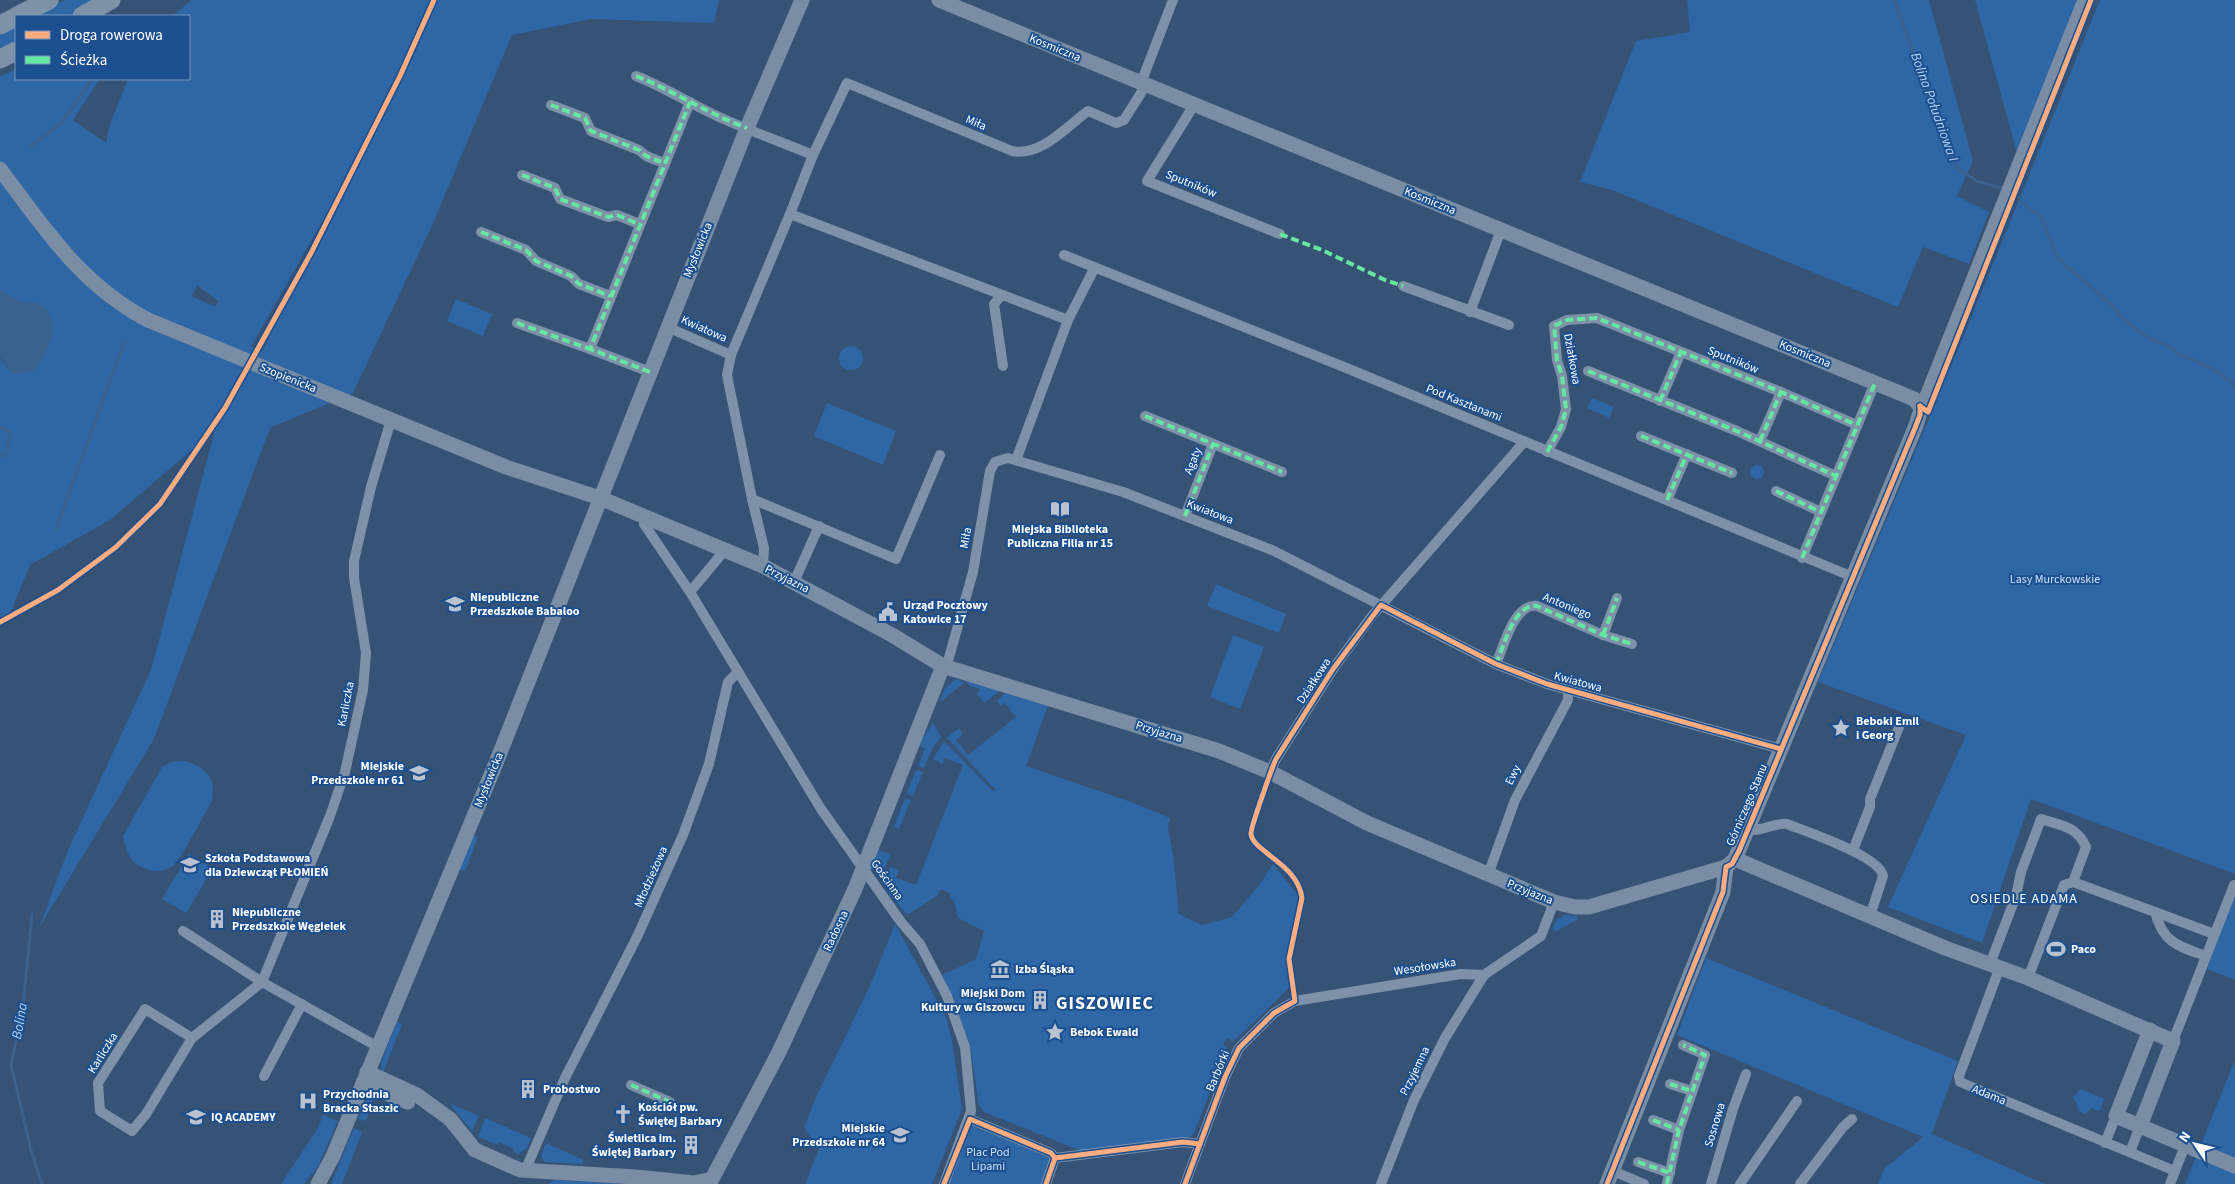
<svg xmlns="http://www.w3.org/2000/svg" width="2235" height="1184" font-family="'Source Sans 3',sans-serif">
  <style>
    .green { fill: #2f66a5; fill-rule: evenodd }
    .water { fill: #3b618d }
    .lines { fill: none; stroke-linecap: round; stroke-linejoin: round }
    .stream { stroke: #3b618d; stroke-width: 3 }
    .street { stroke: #7d92a8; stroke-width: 10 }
    .secondary { stroke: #798da4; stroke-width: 15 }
    .highway { stroke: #7e92a7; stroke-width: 19 }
    .quiet { stroke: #66e7a1; stroke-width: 4; stroke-dasharray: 8 4; stroke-linecap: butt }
    .cycleway-casing { stroke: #1b4f8f; stroke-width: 8 }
    .cycleway { stroke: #ffac80; stroke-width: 5 }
    .labels { text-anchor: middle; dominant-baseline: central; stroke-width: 4; stroke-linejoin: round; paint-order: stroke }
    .street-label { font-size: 12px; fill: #fff; stroke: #1b4f8f }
    .poi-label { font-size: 12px; font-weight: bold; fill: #fff; stroke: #1b4f8f; text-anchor: start }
    .park-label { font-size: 12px; fill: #cfe3fa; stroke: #1b4f8f }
    .water-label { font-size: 14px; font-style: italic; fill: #b5d3f5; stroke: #1b4f8f }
    .neighbourhood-label { font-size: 14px; letter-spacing: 1px; fill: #fff; stroke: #1b4f8f }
    .district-label { font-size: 18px; font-weight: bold; letter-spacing: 1px; fill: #fff; stroke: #1b4f8f }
  </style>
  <rect width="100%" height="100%" fill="#365274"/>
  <g class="green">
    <polygon points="64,0 98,0 68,16 34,16"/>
    <path d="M192 0H430L402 68 358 158 251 347 262 352 293 287 386 113 434 0H719L714 23 591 19 512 35 434 221 353 393 270 428 154 739 39 928 68 850 151 670 215 430 110 520 30 565 8 619 0 622V358L13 374 15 305 0 290V77L16 69V79H100L73 120 106 143 109 127 128 79H189V16H172ZM197 285 218 301 215 307 192 296Z"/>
    <polygon points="1687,0 1929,0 1973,161 1957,196 1989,212 1969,264 1923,247 1898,307 1612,190 1580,182 1636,41 1690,32"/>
    <polygon points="1975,0 2080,0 2017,153"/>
    <polygon points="2100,0 2235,0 2235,874 2031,799 1982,943 1888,907 1966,735 1818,682 1965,333"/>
    <polygon points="16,26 16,44 0,53 0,35"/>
    <polygon points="456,299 492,314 483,336 447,321"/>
    <circle cx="851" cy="358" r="12"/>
    <polygon points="1592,398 1614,407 1609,418 1587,408"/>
    <polygon points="827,403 896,431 883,465 814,436"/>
    <circle cx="1757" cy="472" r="7"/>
    <polygon points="1216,584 1286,614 1279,633 1207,606"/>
    <polygon points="1233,635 1264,647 1240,709 1210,697"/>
    <polygon points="956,679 960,680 964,683 939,703 945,688"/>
    <polygon points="966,681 999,691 985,703 977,694 980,689 970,686"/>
    <polygon points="1005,693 1048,706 1026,766 1131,802 1170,818 1168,828 1173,854 1179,914 1202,925 1232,917 1260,884 1273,864 1300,898 1286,955 1290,987 1233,1042 1227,1038 1223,1044 1227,1048 1194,1133 1189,1138 1081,1151 984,1112 979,1105 970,1045 952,996 942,975 976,959 984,931 958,918 954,900 950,898 951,894 941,889 937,896 907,915 888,893 894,880 887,876 891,867 899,870 896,878 916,885 963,765 945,758 942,764 933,759 944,741 994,792 995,789 947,738 959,728 963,734 956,740 968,755 1016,717 1005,703 1001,706 997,701"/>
    <polygon points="933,723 941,737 933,747 924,768 918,766 925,749 918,745"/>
    <path d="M185 761C198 765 212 772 213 788 213 792 212 797 212 800 210 806 180 859 175 864 165 875 143 872 133 861 127 855 125 845 123 836L162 767 171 762Z"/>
    <polygon points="916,770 923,772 913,796 907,793"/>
    <polygon points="905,798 911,800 899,829 894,827"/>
    <polygon points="473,835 478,837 465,871 459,869"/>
    <polygon points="879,850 890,855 883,873 874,861"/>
    <polygon points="189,854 213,868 186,913 162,899"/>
    <polygon points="2235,892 2235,980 2207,969"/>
    <polygon points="1565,915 1576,916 1578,919 1555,932 1553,929 1556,920"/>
    <polygon points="895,924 946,1017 952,1041 962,1109 932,1184 805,1184 819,1149 804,1128 815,1099 869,988"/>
    <polygon points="1706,958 1958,1061 1932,1134 2045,1184 1878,1184 1884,1169 1923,1137 1677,1035"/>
    <polygon points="397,1022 402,1024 383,1073 381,1063"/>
    <polygon points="2235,1060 2235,1184 2185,1184"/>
    <polygon points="2081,1089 2104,1099 2100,1111 2091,1108 2086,1114 2078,1111 2077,1104 2073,1097"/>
    <polygon points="374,1095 367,1119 364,1121 358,1119 366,1100"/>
    <polygon points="449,1103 479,1116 472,1131"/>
    <polygon points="323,1115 338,1121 318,1166 304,1184 281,1184 318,1128"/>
    <polygon points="485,1118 531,1138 527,1148 518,1154 513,1152 514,1149 499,1142 498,1145 478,1137"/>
    <polygon points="972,1125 1046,1155 1051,1162 1043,1184 948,1184"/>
    <polygon points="354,1128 362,1132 342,1184 331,1184"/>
    <polygon points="546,1143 584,1160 582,1164 544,1162 541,1156"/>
    <polygon points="555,1180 626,1184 548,1184"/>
  </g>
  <polygon class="water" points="0,290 20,302 37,303 48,311 53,322 51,339 43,358 33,371 13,374 0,357"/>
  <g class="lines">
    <g class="stream">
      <polyline points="1894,0 1957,168 1977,181 2001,188"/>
      <polyline points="31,146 61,123 92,79"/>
      <path d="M2016 195 2030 210 2039 215 2044 223 2057 258 2113 306C2120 317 2135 329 2146 336 2155 342 2172 344 2177 354 2192 359 2206 364 2219 373 2225 377 2228 382 2235 385"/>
      <polyline points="0,427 10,432 6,456 0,454"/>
      <polyline points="56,529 124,342"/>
      <polyline points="32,914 23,1007 11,1065 31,1150 42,1184"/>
    </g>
    <g class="street">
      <path d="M636 76C667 88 695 107 726 120 755 133 784 143 813 155"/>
      <polyline points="1141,83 1173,0"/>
      <polyline points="551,105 585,118 591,131 639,150 646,156 664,163"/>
      <polyline points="1194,105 1147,181 1280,234"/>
      <polyline points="522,175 555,188 560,199 608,217 617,215 639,224"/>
      <polyline points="481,232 526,250 536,261 571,276 579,284 610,296"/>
      <polyline points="1064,255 1344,367 1853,577"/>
      <polyline points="1403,286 1509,325"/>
      <polyline points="1002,295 994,304 1003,366"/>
      <polyline points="1470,312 1501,230"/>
      <path d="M1068 320 790 214 813 155 847 83 1012 151C1041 157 1066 127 1088 111L1116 123 1124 120 1146 85"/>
      <polyline points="517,323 590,349"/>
      <polyline points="667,327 731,355"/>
      <polyline points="1588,371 1737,431 1836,476"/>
      <polyline points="650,372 590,349 690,102"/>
      <polyline points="1660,401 1681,352"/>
      <polyline points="1145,416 1282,472"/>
      <polyline points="1641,436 1732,473"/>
      <polyline points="1760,441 1781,392"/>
      <polyline points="1547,452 1561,427 1566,409 1562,376 1557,360 1554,326 1567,320 1597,318 1781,392 1857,425"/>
      <polyline points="1016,460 1068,320 1095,267"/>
      <polyline points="1776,491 1821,512"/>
      <polyline points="752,499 896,559 940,455"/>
      <polyline points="1667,500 1687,454"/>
      <polyline points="645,516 644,524 690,592 821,809 901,922 920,944 947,996 965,1047 971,1111 944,1184"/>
      <polyline points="1185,516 1213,444"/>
      <polyline points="1802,558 1875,383"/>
      <polyline points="763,566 764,548 752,499 727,375 731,355 790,214"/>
      <polyline points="794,582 819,526"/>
      <polyline points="690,592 725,550"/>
      <polyline points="1603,635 1617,598"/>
      <path d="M1496 664C1504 646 1514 603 1537 606L1603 635 1632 644"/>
      <polyline points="943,666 948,661 973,572 990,471 995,462 1008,458 1123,492 1272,550 1496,664 1547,684 1781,749"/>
      <polyline points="1270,772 1276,759 1333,669 1372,616 1524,442"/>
      <path d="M1748 829C1761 833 1774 822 1787 824 1807 832 1880 856 1883 876L1870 916"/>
      <polyline points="1853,850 1870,807 1870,799 1899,727"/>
      <polyline points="1488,875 1515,800 1568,700 1568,690"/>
      <path d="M2073 882 2155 912C2163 943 2178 946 2206 956"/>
      <polyline points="2155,912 2214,934"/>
      <polyline points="183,931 262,982 192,1038 146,1114 132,1131 100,1111 98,1083 145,1009 192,1038"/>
      <path d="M1990 964 2016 896 2021 872 2041 819C2062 826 2077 826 2086 847L2073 882 2064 885 2028 978"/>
      <polyline points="2000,967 1959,1076 1960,1082 2175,1171 2185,1146"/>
      <polyline points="2173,1041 2234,885"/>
      <polyline points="378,1047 262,982 330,816 345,772 363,690 366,653 354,578 354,561 371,487 391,420"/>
      <polyline points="264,1076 302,1004"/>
      <polyline points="1670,1084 1692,1091"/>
      <polyline points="631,1085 670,1102"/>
      <polyline points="970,1119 1051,1153 1055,1158 1046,1184"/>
      <polyline points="1653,1120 1679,1130"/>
      <polyline points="2105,1143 2116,1116"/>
      <polyline points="2130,1152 2140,1126"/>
      <polyline points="1055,1158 1183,1142 1200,1144"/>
      <polyline points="1638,1162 1670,1173"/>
      <polyline points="525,1171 565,1078 637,937 683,835 709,764 728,682 738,672"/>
      <polyline points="1613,1171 1644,1184"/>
      <polyline points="1185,1184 1225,1077 1239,1048 1274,1013 1295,1001 1461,974 1484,975 1541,936 1554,902"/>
      <polyline points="1381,1184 1414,1100 1445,1038 1484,975"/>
      <polyline points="1667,1184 1679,1130 1705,1055 1683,1045"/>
      <polyline points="1711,1184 1733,1109 1746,1074"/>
      <polyline points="1740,1184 1797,1101"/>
      <polyline points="1800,1184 1843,1127 1852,1119"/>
      <polyline points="2170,1184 2175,1171"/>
    </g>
    <g class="secondary">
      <polyline points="939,0 1902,394 1914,399 1920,406"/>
      <path d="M0 169C45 229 80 284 148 320L506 467 600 498 763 566 892 635 943 666 1219 751 1270 772 1367 823 1554 902 1575 907H1589L1726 867 1735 859 1915 428C1920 416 1920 406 1927 396L2085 0"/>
      <polyline points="1735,859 1945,948 2028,978 2173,1041 2140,1126"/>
      <polyline points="2150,1030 2116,1116 2235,1166"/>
      <polyline points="367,1072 417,1095 450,1119 475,1150 520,1170 636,1177 694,1183 712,1179 778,1054 855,889 943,666"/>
      <polyline points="363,1083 408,1102"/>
      <polyline points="318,1184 333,1156 496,763 747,128 802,0"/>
      <polyline points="1607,1184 1723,892 1726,867"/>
    </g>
    <g class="highway">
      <polyline points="17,16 49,0"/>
      <polyline points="82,16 111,0"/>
      <polyline points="0,25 16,17"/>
      <polyline points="0,59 16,51"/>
    </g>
    <g class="quiet">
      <path d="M636 76C674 91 708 114 747 128"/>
      <polyline points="551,105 585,118 591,131 639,150 646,156 664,163"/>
      <polyline points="522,175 555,188 560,199 608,217 617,215 639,224"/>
      <polyline points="481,232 526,250 536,261 571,276 579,284 610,296"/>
      <polyline points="1280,234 1322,250 1385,280 1403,286"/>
      <polyline points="517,323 590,349"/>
      <polyline points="1588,371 1737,431 1836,476"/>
      <polyline points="650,372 590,349 690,102"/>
      <polyline points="1660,401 1681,352"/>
      <polyline points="1145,416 1282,472"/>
      <polyline points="1641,436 1732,473"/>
      <polyline points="1760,441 1781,392"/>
      <polyline points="1547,452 1561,427 1566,409 1562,376 1557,360 1554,326 1567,320 1597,318 1781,392 1857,425"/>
      <polyline points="1776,491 1821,512"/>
      <polyline points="1667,500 1687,454"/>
      <polyline points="1185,516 1213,444"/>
      <polyline points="1802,558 1875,383"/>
      <polyline points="1603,635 1617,598"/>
      <path d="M1496 664C1504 646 1514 603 1537 606L1603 635 1632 644"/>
      <polyline points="1670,1084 1692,1091"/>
      <polyline points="631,1085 670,1102"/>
      <polyline points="1653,1120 1679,1130"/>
      <polyline points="1638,1162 1670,1173"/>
      <polyline points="1667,1184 1679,1130 1705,1055 1683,1045"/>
    </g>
    <g class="cycleway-casing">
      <g id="cycleway">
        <polyline points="1920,406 1928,412 2091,0"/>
        <polyline points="0,622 58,590 116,547 160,504 225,408 311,253 400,76 434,0"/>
        <polyline points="1055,1158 1183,1142 1200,1144"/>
        <polyline points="944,1184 970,1119 1051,1153 1055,1158 1046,1184"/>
        <path d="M1185 1184 1225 1077 1239 1048 1274 1013 1295 1001 1289 959 1302 898C1298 864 1253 852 1251 834 1250 829 1273 765 1276 759L1333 669 1381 605 1496 664 1547 684 1781 749"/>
        <polyline points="1607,1184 1723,892 1726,867 1732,864 1739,851 1915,428 1920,415 1920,406"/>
      </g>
    </g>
    <use href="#cycleway" class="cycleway"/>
  </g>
  <defs>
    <g id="library-bare" transform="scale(1.5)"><path d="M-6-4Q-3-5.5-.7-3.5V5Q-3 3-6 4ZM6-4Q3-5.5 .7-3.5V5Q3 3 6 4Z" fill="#b9c2ce" stroke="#1b4f8f" stroke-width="2.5" paint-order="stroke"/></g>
    <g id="school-bare" transform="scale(1.5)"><path d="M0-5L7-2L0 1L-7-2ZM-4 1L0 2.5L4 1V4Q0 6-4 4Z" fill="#b9c2ce" stroke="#1b4f8f" stroke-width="2.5" paint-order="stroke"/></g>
    <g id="civic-bare" transform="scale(1.5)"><path d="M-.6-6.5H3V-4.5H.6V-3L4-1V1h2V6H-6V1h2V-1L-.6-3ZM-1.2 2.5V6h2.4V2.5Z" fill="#b9c2ce" stroke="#1b4f8f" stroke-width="2.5" paint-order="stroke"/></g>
    <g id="sight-bare" transform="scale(1.5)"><path d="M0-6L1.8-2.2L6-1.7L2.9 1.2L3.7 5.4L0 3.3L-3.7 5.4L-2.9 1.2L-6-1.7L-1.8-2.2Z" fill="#b9c2ce" stroke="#1b4f8f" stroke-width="2.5" paint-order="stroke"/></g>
    <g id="building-bare" transform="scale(1.5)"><path d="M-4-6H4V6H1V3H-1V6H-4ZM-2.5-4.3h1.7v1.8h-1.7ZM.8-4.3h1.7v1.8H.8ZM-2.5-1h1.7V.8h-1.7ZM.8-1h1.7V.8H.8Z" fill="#b9c2ce" stroke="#1b4f8f" stroke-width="2.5" paint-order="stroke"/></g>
    <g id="stadium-bare" transform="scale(1.5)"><path d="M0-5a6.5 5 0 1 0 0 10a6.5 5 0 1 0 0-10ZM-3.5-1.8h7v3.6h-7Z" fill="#b9c2ce" stroke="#1b4f8f" stroke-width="2.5" paint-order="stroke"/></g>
    <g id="museum-bare" transform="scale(1.5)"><path d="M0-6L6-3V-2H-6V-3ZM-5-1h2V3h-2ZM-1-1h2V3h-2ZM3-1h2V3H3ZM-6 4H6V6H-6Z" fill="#b9c2ce" stroke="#1b4f8f" stroke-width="2.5" paint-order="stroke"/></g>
    <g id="hospital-bare" transform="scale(1.5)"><path d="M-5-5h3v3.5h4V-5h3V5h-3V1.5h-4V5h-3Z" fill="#b9c2ce" stroke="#1b4f8f" stroke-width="2.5" paint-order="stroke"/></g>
    <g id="church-bare" transform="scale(1.5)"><path d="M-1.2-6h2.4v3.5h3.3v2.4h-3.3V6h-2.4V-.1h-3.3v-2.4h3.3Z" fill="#b9c2ce" stroke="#1b4f8f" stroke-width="2.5" paint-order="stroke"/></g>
  </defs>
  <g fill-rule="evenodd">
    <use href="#library-bare" x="1060" y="509"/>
    <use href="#school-bare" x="455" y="604"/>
    <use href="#civic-bare" x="888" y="612"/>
    <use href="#sight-bare" x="1841" y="728"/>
    <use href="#school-bare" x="419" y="773"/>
    <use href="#school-bare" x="190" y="865"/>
    <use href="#building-bare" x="217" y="919"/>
    <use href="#stadium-bare" x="2056" y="949"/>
    <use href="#museum-bare" x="1000" y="969"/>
    <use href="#building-bare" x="1040" y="1000"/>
    <use href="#sight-bare" x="1055" y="1032"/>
    <use href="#building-bare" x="528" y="1089"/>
    <use href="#hospital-bare" x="308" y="1101"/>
    <use href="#church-bare" x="623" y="1114"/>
    <use href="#school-bare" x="196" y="1117"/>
    <use href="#school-bare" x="900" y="1135"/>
    <use href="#building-bare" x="691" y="1145"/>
  </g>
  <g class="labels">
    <g class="street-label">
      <text transform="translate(1055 48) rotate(22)">Kosmiczna</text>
      <text transform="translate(976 123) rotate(23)">Miła</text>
      <text transform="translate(1191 184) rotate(22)">Sputników</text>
      <text transform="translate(1430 201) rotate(22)">Kosmiczna</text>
      <text transform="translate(698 250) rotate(-68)">Mysłowicka</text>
      <text transform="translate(704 329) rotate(24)">Kwiatowa</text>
      <text transform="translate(1805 354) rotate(22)">Kosmiczna</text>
      <text transform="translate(1572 359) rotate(80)">Działkowa</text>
      <text transform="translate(1733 360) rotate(22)">Sputników</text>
      <text transform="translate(288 378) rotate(22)">Szopienicka</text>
      <text transform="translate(1464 403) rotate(22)">Pod Kasztanami</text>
      <text transform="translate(1193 461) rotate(-68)">Agaty</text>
      <text transform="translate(1210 512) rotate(21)">Kwiatowa</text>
      <text transform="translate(966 538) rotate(-80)">Miła</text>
      <text transform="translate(787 579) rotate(27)">Przyjazna</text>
      <text transform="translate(1567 606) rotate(22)">Antoniego</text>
      <text transform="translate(1314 681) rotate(-57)">Działkowa</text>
      <text transform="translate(1578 682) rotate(15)">Kwiatowa</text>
      <text transform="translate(346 704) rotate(-79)">Karliczka</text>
      <text transform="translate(1159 732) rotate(17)">Przyjazna</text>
      <text transform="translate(1513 775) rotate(-64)">Ewy</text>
      <text transform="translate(489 780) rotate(-68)">Mysłowicka</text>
      <text transform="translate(1747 805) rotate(-67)">Górniczego Stanu</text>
      <text transform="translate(651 877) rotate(-66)">Młodzieżowa</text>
      <text transform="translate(887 880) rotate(55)">Gościnna</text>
      <text transform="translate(1530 892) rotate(22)">Przyjazna</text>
      <text transform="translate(836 931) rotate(-65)">Radosna</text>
      <text transform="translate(1425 967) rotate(-9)">Wesołowska</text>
      <text transform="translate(103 1053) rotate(-58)">Karliczka</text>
      <text transform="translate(1218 1071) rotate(-67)">Barbórki</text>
      <text transform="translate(1415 1071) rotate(-64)">Przyjemna</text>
      <text transform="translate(1989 1095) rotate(22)">Adama</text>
      <text transform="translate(1715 1125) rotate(-73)">Sosnowa</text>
    </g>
    <g class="poi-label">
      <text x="1060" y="529" text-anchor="middle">Miejska Biblioteka<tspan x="1060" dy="14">Publiczna Filia nr 15</tspan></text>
      <text x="470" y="597">Niepubliczne<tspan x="470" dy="14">Przedszkole Babaloo</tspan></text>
      <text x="903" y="605">Urząd Pocztowy<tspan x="903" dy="14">Katowice 17</tspan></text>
      <text x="1856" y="721">Beboki Emil<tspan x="1856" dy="14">i Georg</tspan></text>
      <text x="404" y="766" text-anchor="end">Miejskie<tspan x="404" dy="14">Przedszkole nr 61</tspan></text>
      <text x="205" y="858">Szkoła Podstawowa<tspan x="205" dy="14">dla Dziewcząt PŁOMIEŃ</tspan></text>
      <text x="232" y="912">Niepubliczne<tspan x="232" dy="14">Przedszkole Węgielek</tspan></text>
      <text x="2071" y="949">Paco</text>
      <text x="1015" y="969">Izba Śląska</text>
      <text x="1025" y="993" text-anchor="end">Miejski Dom<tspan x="1025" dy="14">Kultury w Giszowcu</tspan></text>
      <text x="1070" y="1032">Bebok Ewald</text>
      <text x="543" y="1089">Probostwo</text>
      <text x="323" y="1094">Przychodnia<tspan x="323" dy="14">Bracka Staszic</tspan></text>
      <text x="638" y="1107">Kościół pw.<tspan x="638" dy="14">Świętej Barbary</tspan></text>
      <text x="211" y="1117">IQ ACADEMY</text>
      <text x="885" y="1128" text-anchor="end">Miejskie<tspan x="885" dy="14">Przedszkole nr 64</tspan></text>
      <text x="676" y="1138" text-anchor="end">Świetlica im.<tspan x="676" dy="14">Świętej Barbary</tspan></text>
    </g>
    <g class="park-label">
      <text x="2055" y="579">Lasy Murckowskie</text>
      <text x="988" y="1152">Plac Pod<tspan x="988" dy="14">Lipami</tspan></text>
    </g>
    <g class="water-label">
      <text transform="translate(1934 107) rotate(70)">Bolina Południowa I</text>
      <text transform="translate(20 1021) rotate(-80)">Bolina</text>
    </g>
    <g class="neighbourhood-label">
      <text x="2024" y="899">OSIEDLE ADAMA</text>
    </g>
    <g class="district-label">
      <text x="1105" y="1003">GISZOWIEC</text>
    </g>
  </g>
  <rect x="15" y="15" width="175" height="65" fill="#1b4f8f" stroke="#7695bc"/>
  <rect x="25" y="31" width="25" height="8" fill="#ffac80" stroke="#7695bc"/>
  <text x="60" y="40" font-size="15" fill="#ffffff">Droga rowerowa</text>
  <rect x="25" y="56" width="25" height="8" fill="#66e7a1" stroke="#7695bc"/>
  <text x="60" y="65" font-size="15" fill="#ffffff">Ścieżka</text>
  <g transform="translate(2195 1144) rotate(305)" stroke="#1b4f8f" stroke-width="4" paint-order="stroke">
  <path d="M0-4L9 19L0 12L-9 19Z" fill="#ffffff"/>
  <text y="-8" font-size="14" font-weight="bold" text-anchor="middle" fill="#ffffff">N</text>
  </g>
</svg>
